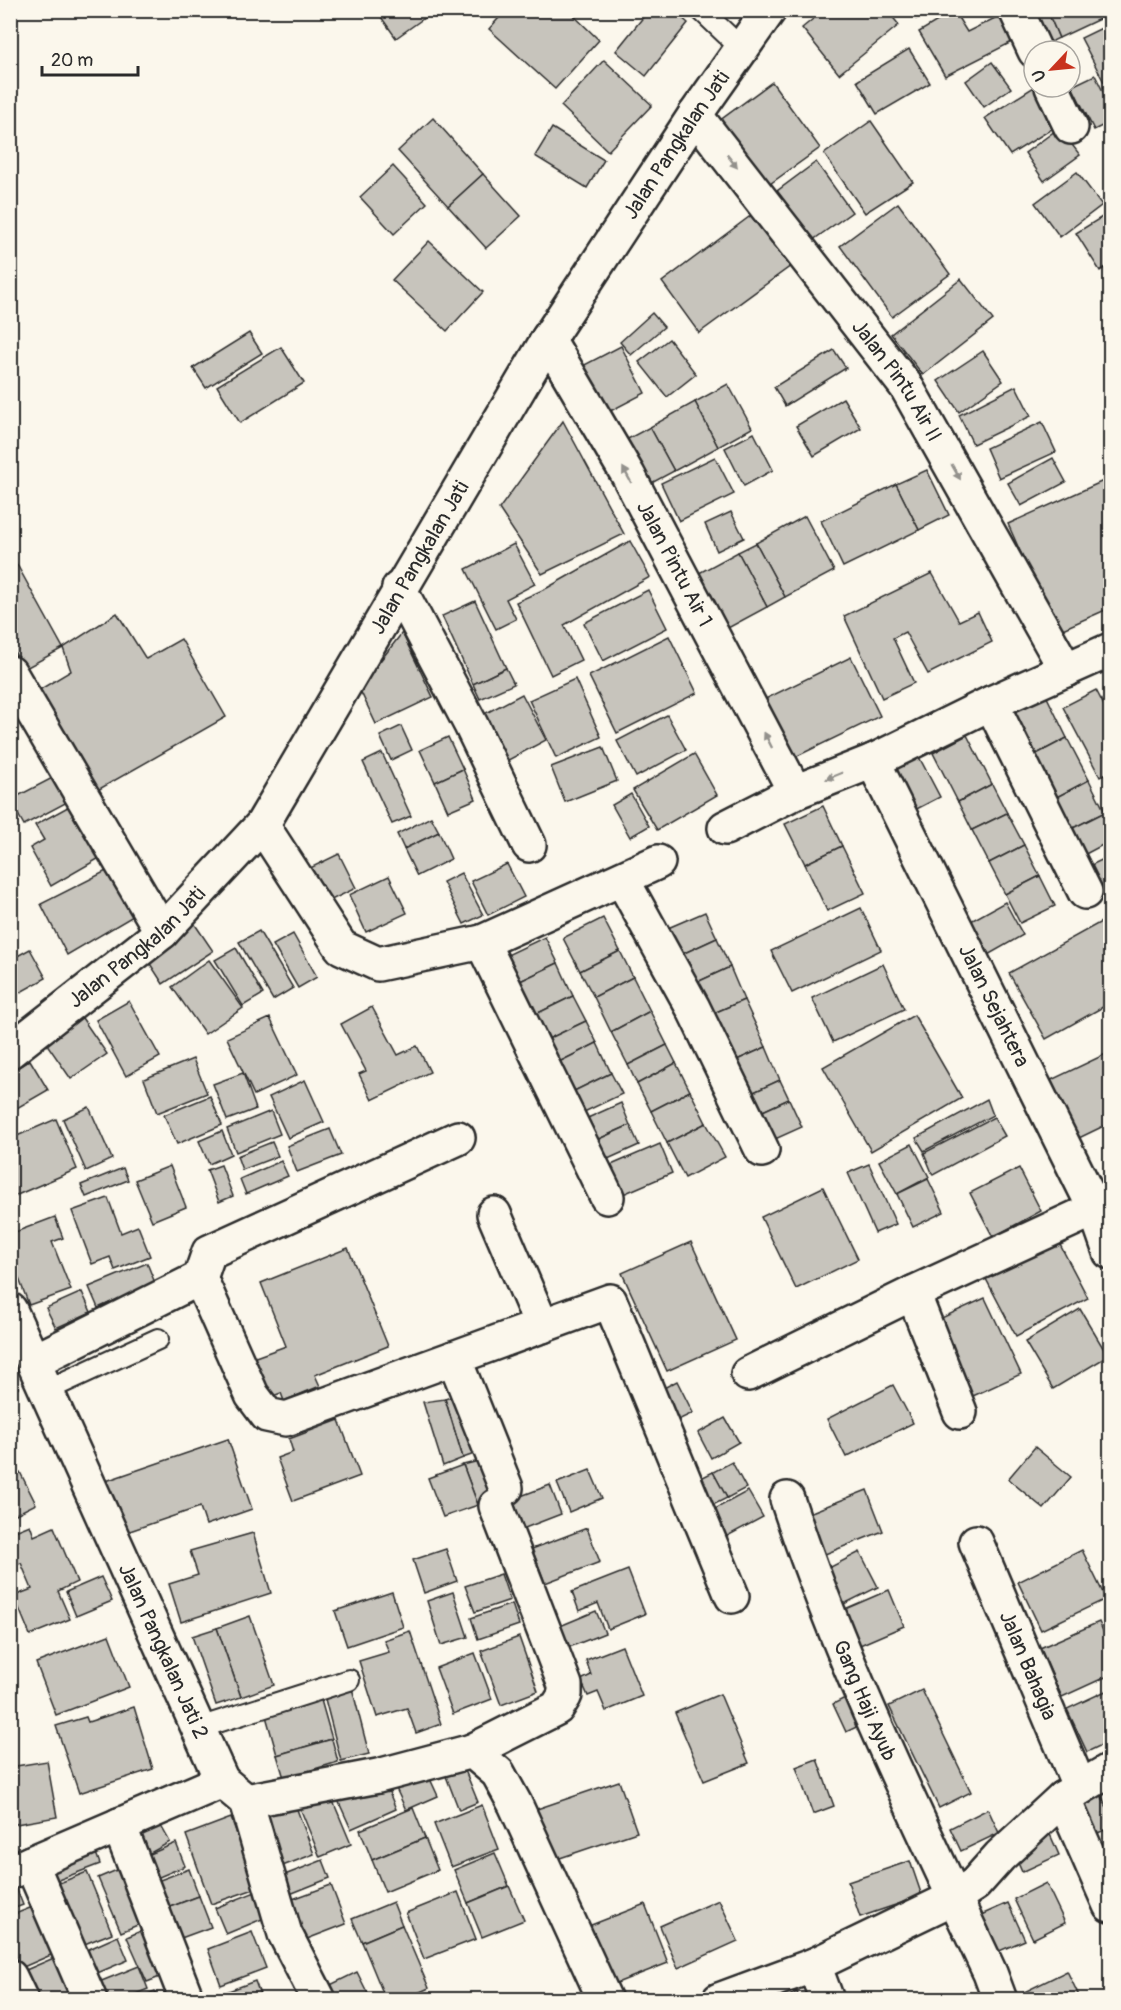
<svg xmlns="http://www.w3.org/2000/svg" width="1121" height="2010" font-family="Pangolin,sans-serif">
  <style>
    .building { fill: #c7c4bc; stroke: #2b2b2b; stroke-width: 1.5 }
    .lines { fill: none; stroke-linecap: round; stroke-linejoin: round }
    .lane-casing { stroke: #2b2b2b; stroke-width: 24 }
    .street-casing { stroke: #2b2b2b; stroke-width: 38 }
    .secondary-casing { stroke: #2b2b2b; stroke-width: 38 }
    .lane { stroke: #fbf7ec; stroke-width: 20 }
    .street { stroke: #fbf7ec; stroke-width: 33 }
    .secondary { stroke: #fbf7ec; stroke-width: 33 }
    .oneway { fill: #93918c }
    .labels { text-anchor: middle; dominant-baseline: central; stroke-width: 5; stroke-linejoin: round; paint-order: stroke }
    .street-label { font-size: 21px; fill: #2b2b2b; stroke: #fbf7ec }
  </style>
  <rect width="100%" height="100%" fill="#fbf7ec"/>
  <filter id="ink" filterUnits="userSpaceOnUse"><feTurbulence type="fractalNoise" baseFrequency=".0167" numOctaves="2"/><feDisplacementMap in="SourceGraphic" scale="12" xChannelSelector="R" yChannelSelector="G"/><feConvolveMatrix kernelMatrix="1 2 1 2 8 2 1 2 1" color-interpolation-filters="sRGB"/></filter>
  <g filter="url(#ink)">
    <g class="building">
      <polygon points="376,10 433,10 434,11 396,38"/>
      <polygon points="506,10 568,10 599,40 555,89 489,29"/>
      <polygon points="649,10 673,10 688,23 646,76 616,51"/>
      <polygon points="824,10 887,10 899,25 839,74 802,28"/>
      <polygon points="913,10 937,10 916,19"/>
      <polygon points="1023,10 1047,10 1059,38 1040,47"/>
      <polygon points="1047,10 1110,10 1110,14 1059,38"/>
      <polygon points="954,11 967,32 1001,15 1014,41 945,76 919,32"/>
      <polygon points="1110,24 1110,82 1105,84 1081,38"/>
      <polygon points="909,49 930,83 877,114 857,81"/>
      <polygon points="604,60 652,105 608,151 561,106"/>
      <polygon points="992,62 1011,88 984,107 966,81"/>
      <polygon points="1095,75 1110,106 1110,122 1094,130 1072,86"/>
      <polygon points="772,82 820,148 767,186 719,121"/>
      <polygon points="1034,87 1058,125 1010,155 985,118"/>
      <polygon points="433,118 483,174 448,206 398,151"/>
      <polygon points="871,121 913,182 865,213 824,154"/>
      <polygon points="552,128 604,160 587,188 535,156"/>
      <polygon points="1059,128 1080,155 1044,181 1025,153"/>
      <polygon points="816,162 852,212 813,240 777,191"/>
      <polygon points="393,166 427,203 394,234 360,197"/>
      <polygon points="1077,172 1102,205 1060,237 1035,203"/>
      <polygon points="483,174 521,216 486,248 448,206"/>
      <polygon points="898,203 950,274 892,317 840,246"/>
      <polygon points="757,211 795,263 699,333 662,282"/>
      <polygon points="1110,212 1110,264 1100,271 1076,233"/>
      <polygon points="429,241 483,292 447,331 392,280"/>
      <polygon points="961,279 993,320 923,375 891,334"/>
      <polygon points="652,313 664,327 631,355 620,342"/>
      <polygon points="249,333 262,353 206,388 193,368"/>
      <polygon points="669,339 696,374 667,397 639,362"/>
      <polygon points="621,346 645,393 597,418 573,371"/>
      <polygon points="281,347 304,383 240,423 217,386"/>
      <polygon points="834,350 846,368 785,406 774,387"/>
      <polygon points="983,351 1003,381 959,412 938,381"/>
      <polygon points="728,384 752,428 718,447 695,402"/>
      <polygon points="1016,386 1031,416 973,444 959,415"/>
      <polygon points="843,398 861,428 814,456 796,426"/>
      <polygon points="695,402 718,447 674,471 650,427"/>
      <polygon points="563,421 624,534 542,574 499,509"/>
      <polygon points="1042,422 1056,452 999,478 986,448"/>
      <polygon points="650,427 674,471 646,486 622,442"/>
      <polygon points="754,433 773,470 744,486 725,448"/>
      <polygon points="715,457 734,494 679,521 661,483"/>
      <polygon points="1053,458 1066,482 1021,506 1008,483"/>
      <polygon points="927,470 949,515 919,530 896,484"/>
      <polygon points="1110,478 1110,608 1056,632 1008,524"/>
      <polygon points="896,484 919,530 843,567 821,521"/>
      <polygon points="731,512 744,538 717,551 705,524"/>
      <polygon points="805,516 834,571 785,597 756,543"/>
      <polygon points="630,541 650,577 564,625 581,660 551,675 516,602 547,588"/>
      <polygon points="756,543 785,597 767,607 738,552"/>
      <polygon points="514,544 535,584 506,599 516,619 496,629 466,569"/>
      <polygon points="10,552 63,648 24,669 10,644"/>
      <polygon points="738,552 767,607 728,628 699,573"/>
      <polygon points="932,573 959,621 978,612 992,642 928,674 905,632 893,638 914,683 882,698 844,616"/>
      <polygon points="648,590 667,628 603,661 584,623"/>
      <polygon points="475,601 506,668 473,684 442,616"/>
      <polygon points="117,613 146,659 181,639 226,717 96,791 39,690 71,671 63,648"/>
      <polygon points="402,633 433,697 376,724 359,688"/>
      <polygon points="669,636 697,693 617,733 589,676"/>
      <polygon points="851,657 880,716 785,762 757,703"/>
      <polygon points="506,668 514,684 480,699 473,684"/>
      <polygon points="575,679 601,737 556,758 529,700"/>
      <polygon points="1096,690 1110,717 1110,771 1100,777 1063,707"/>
      <polygon points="1045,693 1067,738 1029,758 1007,713"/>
      <polygon points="522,694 546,740 497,766 473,720"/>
      <polygon points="667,715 686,750 636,777 617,741"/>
      <polygon points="401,726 412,750 391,760 380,736"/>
      <polygon points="967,735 992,784 958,802 933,753"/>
      <polygon points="448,737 463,769 435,782 420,750"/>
      <polygon points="1067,738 1089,780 1051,800 1029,758"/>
      <polygon points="603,747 617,781 565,802 551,767"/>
      <polygon points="382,753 411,816 392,824 363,762"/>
      <polygon points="694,754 717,795 657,830 633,790"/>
      <polygon points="918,755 940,797 907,814 885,771"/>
      <polygon points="463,769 476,799 448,811 435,782"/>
      <polygon points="60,774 73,799 24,825 10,800"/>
      <polygon points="1089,780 1105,812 1067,831 1051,800"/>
      <polygon points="992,784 1007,813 972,830 958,802"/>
      <polygon points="631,794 649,826 630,837 612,805"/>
      <polygon points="75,803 110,852 51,886 30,848 44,840 35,825"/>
      <polygon points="823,806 842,846 805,864 785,824"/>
      <polygon points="1105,812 1110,823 1110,841 1080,857 1067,831"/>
      <polygon points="1007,813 1024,845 989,863 972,830"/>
      <polygon points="431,817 439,832 404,849 397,834"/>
      <polygon points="439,832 451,859 417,876 404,849"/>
      <polygon points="1024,845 1040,876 1005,894 989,863"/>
      <polygon points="842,846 865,893 827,911 805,864"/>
      <polygon points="339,854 356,888 323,904 306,870"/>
      <polygon points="1110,856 1110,885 1102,888 1091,865"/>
      <polygon points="507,864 524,897 488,915 471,881"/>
      <polygon points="116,866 140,912 67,955 41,904"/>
      <polygon points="461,873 483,915 464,924 443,882"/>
      <polygon points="389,876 407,913 366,932 349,895"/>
      <polygon points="1040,876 1055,906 1020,923 1005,894"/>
      <polygon points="1005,902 1023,935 979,960 960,927"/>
      <polygon points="861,908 881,950 792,993 771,951"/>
      <polygon points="705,912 717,938 680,955 668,928"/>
      <polygon points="1110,917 1110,1003 1046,1039 1009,973"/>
      <polygon points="603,918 620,951 580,971 563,938"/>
      <polygon points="194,923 213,951 163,984 145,956"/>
      <polygon points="259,931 293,988 273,1000 239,942"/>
      <polygon points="293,934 317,977 298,988 273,945"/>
      <polygon points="545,937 558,963 516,983 503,957"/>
      <polygon points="717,938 730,967 693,984 680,955"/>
      <polygon points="236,948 263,994 243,1006 215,960"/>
      <polygon points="30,949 46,978 10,998 10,960"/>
      <polygon points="620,951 633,977 594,997 580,971"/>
      <polygon points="209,960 243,1008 205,1034 172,987"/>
      <polygon points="558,963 573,996 532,1016 516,983"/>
      <polygon points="883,964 904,1009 833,1042 812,998"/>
      <polygon points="730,967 744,1000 707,1016 693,984"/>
      <polygon points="633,977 650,1011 611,1032 594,997"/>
      <polygon points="573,996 586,1021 544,1041 532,1016"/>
      <polygon points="744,1000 766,1047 728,1064 707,1016"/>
      <polygon points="129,1001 160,1057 126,1076 96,1020"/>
      <polygon points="372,1007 398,1055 417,1046 430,1072 372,1100 359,1074 366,1071 341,1024"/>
      <polygon points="650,1011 667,1045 628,1065 611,1032"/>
      <polygon points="80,1015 107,1054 71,1079 44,1040"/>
      <polygon points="914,1015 962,1098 871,1151 823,1067"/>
      <polygon points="270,1018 297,1075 254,1095 227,1038"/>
      <polygon points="586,1021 597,1043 555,1064 544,1041"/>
      <polygon points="597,1043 611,1073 570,1093 555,1064"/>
      <polygon points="667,1045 676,1063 637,1084 628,1065"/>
      <polygon points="766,1047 780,1080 743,1097 728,1064"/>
      <polygon points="1110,1052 1110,1123 1079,1138 1051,1080"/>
      <polygon points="193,1059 207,1093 157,1113 144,1079"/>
      <polygon points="30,1060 48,1090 10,1112 10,1072"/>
      <polygon points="676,1063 690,1091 651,1111 637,1084"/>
      <polygon points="243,1073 256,1109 227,1120 213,1084"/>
      <polygon points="611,1073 622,1094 580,1114 570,1093"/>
      <polygon points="305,1080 324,1122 288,1138 269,1097"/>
      <polygon points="780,1080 789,1099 752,1116 743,1097"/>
      <polygon points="690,1091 706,1123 667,1143 651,1111"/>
      <polygon points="210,1096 222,1125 177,1144 164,1115"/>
      <polygon points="789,1099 802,1127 764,1144 752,1116"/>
      <polygon points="987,1099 993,1115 924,1151 916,1138"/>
      <polygon points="621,1103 630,1125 590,1143 581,1121"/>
      <polygon points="89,1107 112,1159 86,1171 63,1119"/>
      <polygon points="271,1111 280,1134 236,1152 227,1129"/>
      <polygon points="994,1117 1005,1136 933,1175 924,1153"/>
      <polygon points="56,1119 77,1169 10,1198 10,1139"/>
      <polygon points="706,1123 725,1157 685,1178 667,1143"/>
      <polygon points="630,1125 639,1145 599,1163 590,1143"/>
      <polygon points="330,1129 341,1155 297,1172 287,1146"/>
      <polygon points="222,1131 231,1154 209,1164 199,1141"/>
      <polygon points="272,1142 278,1156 242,1170 237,1156"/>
      <polygon points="660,1144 672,1173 621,1195 609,1166"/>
      <polygon points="912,1144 929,1177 897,1194 879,1161"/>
      <polygon points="281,1161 288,1176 246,1194 240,1179"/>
      <polygon points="869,1164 896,1224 875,1233 848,1173"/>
      <polygon points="221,1165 233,1196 219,1202 207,1170"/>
      <polygon points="170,1166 186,1207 152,1221 135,1180"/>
      <polygon points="123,1168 128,1180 86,1197 81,1185"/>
      <polygon points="1019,1168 1041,1211 993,1237 970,1193"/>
      <polygon points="928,1179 944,1212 913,1227 897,1194"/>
      <polygon points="823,1187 858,1259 796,1289 761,1217"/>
      <polygon points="108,1198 121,1233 138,1226 150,1256 115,1270 110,1257 92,1264 72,1211"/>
      <polygon points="55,1217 63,1238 52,1242 71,1290 29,1305 18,1276 10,1279 10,1234"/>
      <polygon points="1057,1239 1088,1298 1016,1336 985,1277"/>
      <polygon points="691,1242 736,1340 667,1371 622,1273"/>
      <polygon points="348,1248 388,1346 315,1375 320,1386 284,1401 281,1393 265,1399 250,1359 286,1346 261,1283"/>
      <polygon points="147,1263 155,1283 98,1308 89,1287"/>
      <polygon points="82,1292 91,1312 56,1328 46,1308"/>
      <polygon points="985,1298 1021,1374 973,1396 937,1320"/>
      <polygon points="1080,1309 1108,1356 1053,1389 1025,1342"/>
      <polygon points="10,1371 19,1388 10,1392"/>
      <polygon points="677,1381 693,1413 672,1423 656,1392"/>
      <polygon points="893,1385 913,1423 846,1457 827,1419"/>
      <polygon points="462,1393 480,1452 463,1458 445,1399"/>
      <polygon points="445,1399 463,1458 443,1466 423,1402"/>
      <polygon points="725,1418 739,1442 711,1458 698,1433"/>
      <polygon points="339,1420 360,1476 293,1501 277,1458 293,1452 289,1439"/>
      <polygon points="228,1439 252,1509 206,1525 200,1507 118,1535 100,1483"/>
      <polygon points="1035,1447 1071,1477 1044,1509 1008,1479"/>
      <polygon points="491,1458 506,1494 478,1505 463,1465"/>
      <polygon points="732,1462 746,1488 727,1498 713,1472"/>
      <polygon points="463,1465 478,1505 443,1517 428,1478"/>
      <polygon points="590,1470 602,1498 569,1512 557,1483"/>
      <polygon points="20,1472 36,1504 10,1517 10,1476"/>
      <polygon points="713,1472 727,1498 705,1509 691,1483"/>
      <polygon points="550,1485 561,1514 517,1531 505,1502"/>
      <polygon points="867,1490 883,1531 820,1556 804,1515"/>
      <polygon points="748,1491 763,1517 718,1541 704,1515"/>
      <polygon points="30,1525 34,1536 54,1527 77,1582 58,1591 70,1619 30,1635 14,1596 32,1589 21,1563 10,1567 10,1533"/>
      <polygon points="587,1528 600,1562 545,1583 532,1549"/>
      <polygon points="253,1533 271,1593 181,1622 169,1584 198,1575 190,1551"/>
      <polygon points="446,1549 457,1581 424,1593 413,1560"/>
      <polygon points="1082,1550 1106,1599 1041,1630 1018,1582"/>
      <polygon points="860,1552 878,1587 834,1609 817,1574"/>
      <polygon points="628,1570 645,1614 608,1629 598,1603 579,1611 572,1592"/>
      <polygon points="501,1574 510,1600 475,1612 465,1586"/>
      <polygon points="101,1577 112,1601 76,1616 66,1592"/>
      <polygon points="889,1590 904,1626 860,1645 845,1609"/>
      <polygon points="392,1592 403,1627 347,1646 335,1611"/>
      <polygon points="453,1592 468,1637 441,1645 427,1601"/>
      <polygon points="512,1604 519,1625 478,1639 471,1618"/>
      <polygon points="596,1611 605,1633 562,1650 553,1629"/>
      <polygon points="250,1616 274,1685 241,1697 217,1628"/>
      <polygon points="1099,1622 1110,1647 1110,1675 1062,1697 1040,1648"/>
      <polygon points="217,1628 241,1697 216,1705 192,1636"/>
      <polygon points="410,1631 441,1724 416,1733 407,1708 377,1717 359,1661 389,1652 384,1640"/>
      <polygon points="109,1635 129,1687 56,1715 36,1663"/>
      <polygon points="519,1637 538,1691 501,1705 481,1651"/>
      <polygon points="622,1646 642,1696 606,1711 598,1692 588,1696 581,1680 591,1675 586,1660"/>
      <polygon points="475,1653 492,1699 453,1714 436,1668"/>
      <polygon points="352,1688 369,1754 341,1761 324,1695"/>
      <polygon points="1110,1689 1110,1741 1087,1752 1067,1709"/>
      <polygon points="922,1690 971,1792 939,1808 889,1706"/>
      <polygon points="720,1694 749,1763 704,1781 675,1713"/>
      <polygon points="849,1696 863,1724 846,1732 833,1704"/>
      <polygon points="321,1700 332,1739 277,1755 266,1716"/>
      <polygon points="134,1707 153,1769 79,1793 56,1726 86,1717 88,1722"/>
      <polygon points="332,1739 338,1762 284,1778 277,1755"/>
      <polygon points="817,1759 834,1806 813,1814 796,1767"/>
      <polygon points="47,1761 57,1817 10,1825 10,1767"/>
      <polygon points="462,1763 478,1802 459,1810 444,1771"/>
      <polygon points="425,1768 438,1796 406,1810 393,1782"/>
      <polygon points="383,1778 396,1809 351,1829 337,1798"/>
      <polygon points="619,1781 637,1832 551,1861 534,1810"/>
      <polygon points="330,1794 351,1844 320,1857 300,1808"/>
      <polygon points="1101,1794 1110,1816 1110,1828 1083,1839 1070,1807"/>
      <polygon points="293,1799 314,1854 272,1870 252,1814"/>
      <polygon points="482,1805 499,1849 451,1867 434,1824"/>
      <polygon points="413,1808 425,1838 372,1860 360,1830"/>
      <polygon points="988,1809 999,1833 961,1851 950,1828"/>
      <polygon points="156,1817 170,1842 143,1857 130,1832"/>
      <polygon points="231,1818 257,1888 211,1904 186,1835"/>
      <polygon points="1049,1832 1059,1855 1022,1872 1012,1849"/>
      <polygon points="425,1838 438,1870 385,1892 372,1860"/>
      <polygon points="1110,1840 1110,1877 1089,1851"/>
      <polygon points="92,1842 100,1864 53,1882 45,1860"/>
      <polygon points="176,1843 185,1866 152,1880 143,1857"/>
      <polygon points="495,1853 509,1886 468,1903 454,1870"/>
      <polygon points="323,1860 330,1878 280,1898 272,1880"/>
      <polygon points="910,1861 922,1896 860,1917 848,1882"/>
      <polygon points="124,1867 147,1921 121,1932 98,1878"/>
      <polygon points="189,1869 199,1896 162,1910 152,1883"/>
      <polygon points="87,1872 112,1933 72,1949 47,1888"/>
      <polygon points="13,1880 23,1905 10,1910 10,1881"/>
      <polygon points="1046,1883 1065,1923 1033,1939 1014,1899"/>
      <polygon points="331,1885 346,1924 294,1944 279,1904"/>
      <polygon points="509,1886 524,1920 482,1937 468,1903"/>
      <polygon points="263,1889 274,1914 226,1934 215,1908"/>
      <polygon points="458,1892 476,1939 424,1959 406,1913"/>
      <polygon points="199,1896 211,1927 173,1941 162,1910"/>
      <polygon points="719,1900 738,1941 678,1968 660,1926"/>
      <polygon points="393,1902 402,1925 362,1942 352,1919"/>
      <polygon points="1008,1903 1025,1940 997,1952 981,1915"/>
      <polygon points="40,1904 60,1951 21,1968 10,1944 10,1916"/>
      <polygon points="645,1904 668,1963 604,1988 581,1929"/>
      <polygon points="402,1925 429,1988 402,2000 386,2000 362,1942"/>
      <polygon points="150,1927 170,1973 147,1982 127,1937"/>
      <polygon points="252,1932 266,1968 221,1985 208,1949"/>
      <polygon points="118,1936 128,1960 88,1977 78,1954"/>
      <polygon points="63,1954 78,1989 54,2000 31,2000 19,1973"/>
      <polygon points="139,1966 148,1989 121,2000 100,2000 94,1984"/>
      <polygon points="1067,1971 1081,2000 1020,2000 1018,1995"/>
      <polygon points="357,1972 371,2000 327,2000 322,1989"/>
      <polygon points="255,1981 262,2000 219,2000 218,1995"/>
      <polygon points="155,1991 158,2000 133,2000"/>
      <polygon points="797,1992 800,2000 781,2000"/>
    </g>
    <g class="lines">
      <g class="lane-casing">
        <g id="lane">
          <polyline points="701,10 743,50"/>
          <polyline points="47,1390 158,1339"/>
          <polyline points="199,1728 349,1680"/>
        </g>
      </g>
      <g class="street-casing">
        <g id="street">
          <polyline points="1016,10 1035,51"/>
          <polyline points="1052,87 1071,127"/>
          <path id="s1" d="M695 115 906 386 1066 670"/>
          <path id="s2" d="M548 339 628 475 795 792"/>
          <polyline points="399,588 471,725 529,845"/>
          <polyline points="10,673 162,932"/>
          <polyline points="991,703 1085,892"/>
          <path id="s3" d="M873 761 1095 1209 1110 1252"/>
          <polyline points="262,825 341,947 378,964 482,942 658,862"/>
          <polyline points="725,828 795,792 873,761 991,703 1110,650"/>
          <polyline points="622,879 693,1008 762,1150"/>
          <polyline points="482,942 607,1197"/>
          <polyline points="494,1214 542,1326"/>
          <polyline points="200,1278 252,1395 267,1415 286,1419 610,1301 732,1596"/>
          <polyline points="454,1358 506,1488"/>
          <polyline points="34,1361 200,1278 209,1252 458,1138"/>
          <polyline points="748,1374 913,1293"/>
          <polyline points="960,1412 913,1293 1095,1209"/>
          <path id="s4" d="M787 1499C841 1663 917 1817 990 1973L1000 2000"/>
          <path id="s5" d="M976 1542 1080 1788"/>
          <polyline points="472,1751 557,1708 565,1695 565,1685 496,1506"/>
          <polyline points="222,1781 246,1801 378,1776 472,1751 498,1773 515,1804 605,2000"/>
          <polyline points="1063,1798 1110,1905"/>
          <polyline points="246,1801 285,1934 319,2000"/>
          <polyline points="119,1825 187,2000"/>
          <polyline points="31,1863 90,2000"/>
          <polyline points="814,1965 827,2000"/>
          <polyline points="10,1977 21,2000"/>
          <polyline points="719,2000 814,1965 955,1897 975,1884 1000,1856 1063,1798 1110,1770"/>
        </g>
      </g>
      <g class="secondary-casing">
        <g id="secondary">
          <path id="s6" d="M10 1051 162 932 262 825 548 339 695 115 769 10"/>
          <path id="s7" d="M10 1310 222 1781 10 1872"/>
        </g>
      </g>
      <use href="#lane" class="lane"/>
      <use href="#street" class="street"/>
      <use href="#secondary" class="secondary"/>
    </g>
    <defs><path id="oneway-solid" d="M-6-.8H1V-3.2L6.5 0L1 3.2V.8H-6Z" transform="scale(1.5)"/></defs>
    <g class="oneway">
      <use href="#oneway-solid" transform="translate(732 161) rotate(52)"/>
      <use href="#oneway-solid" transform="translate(956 472) rotate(60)"/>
      <use href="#oneway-solid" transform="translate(627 475) rotate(-119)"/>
      <use href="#oneway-solid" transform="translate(768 740) rotate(-117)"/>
      <use href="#oneway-solid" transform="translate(834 776) rotate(158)"/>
    </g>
  </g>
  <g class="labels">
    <g class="street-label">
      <text stroke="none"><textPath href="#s6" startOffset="1136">Jalan Pangkalan Jati</textPath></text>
      <text stroke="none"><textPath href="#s1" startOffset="334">Jalan Pintu Air II</textPath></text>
      <text stroke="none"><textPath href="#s6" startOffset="650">Jalan Pangkalan Jati</textPath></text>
      <text stroke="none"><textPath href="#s2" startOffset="258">Jalan Pintu Air 1</textPath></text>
      <text stroke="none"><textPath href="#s6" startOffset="164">Jalan Pangkalan Jati</textPath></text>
      <text stroke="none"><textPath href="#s3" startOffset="273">Jalan Sejahtera</textPath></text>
      <text stroke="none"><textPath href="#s7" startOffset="374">Jalan Pangkalan Jati 2</textPath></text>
      <text stroke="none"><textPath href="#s5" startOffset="134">Jalan Bahagia</textPath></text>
      <text stroke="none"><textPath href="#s4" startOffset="216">Gang Haji Ayub</textPath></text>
    </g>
  </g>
  <rect width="1121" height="2010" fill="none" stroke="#fbf7ec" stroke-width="36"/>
  <rect x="18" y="18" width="1085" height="1974" fill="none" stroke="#2b2b2b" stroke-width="2" filter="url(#ink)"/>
  <g transform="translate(1052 69) rotate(244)"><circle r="28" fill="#fbf7ec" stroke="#a8a59f" stroke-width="1.5"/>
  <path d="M0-4.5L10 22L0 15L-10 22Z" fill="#c8321e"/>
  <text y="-9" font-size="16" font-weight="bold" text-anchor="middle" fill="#2b2b2b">U</text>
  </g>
  <path d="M42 66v9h96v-9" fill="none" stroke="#2b2b2b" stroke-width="3"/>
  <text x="51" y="66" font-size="18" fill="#2b2b2b" stroke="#fbf7ec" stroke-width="4.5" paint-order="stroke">20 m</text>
</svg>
